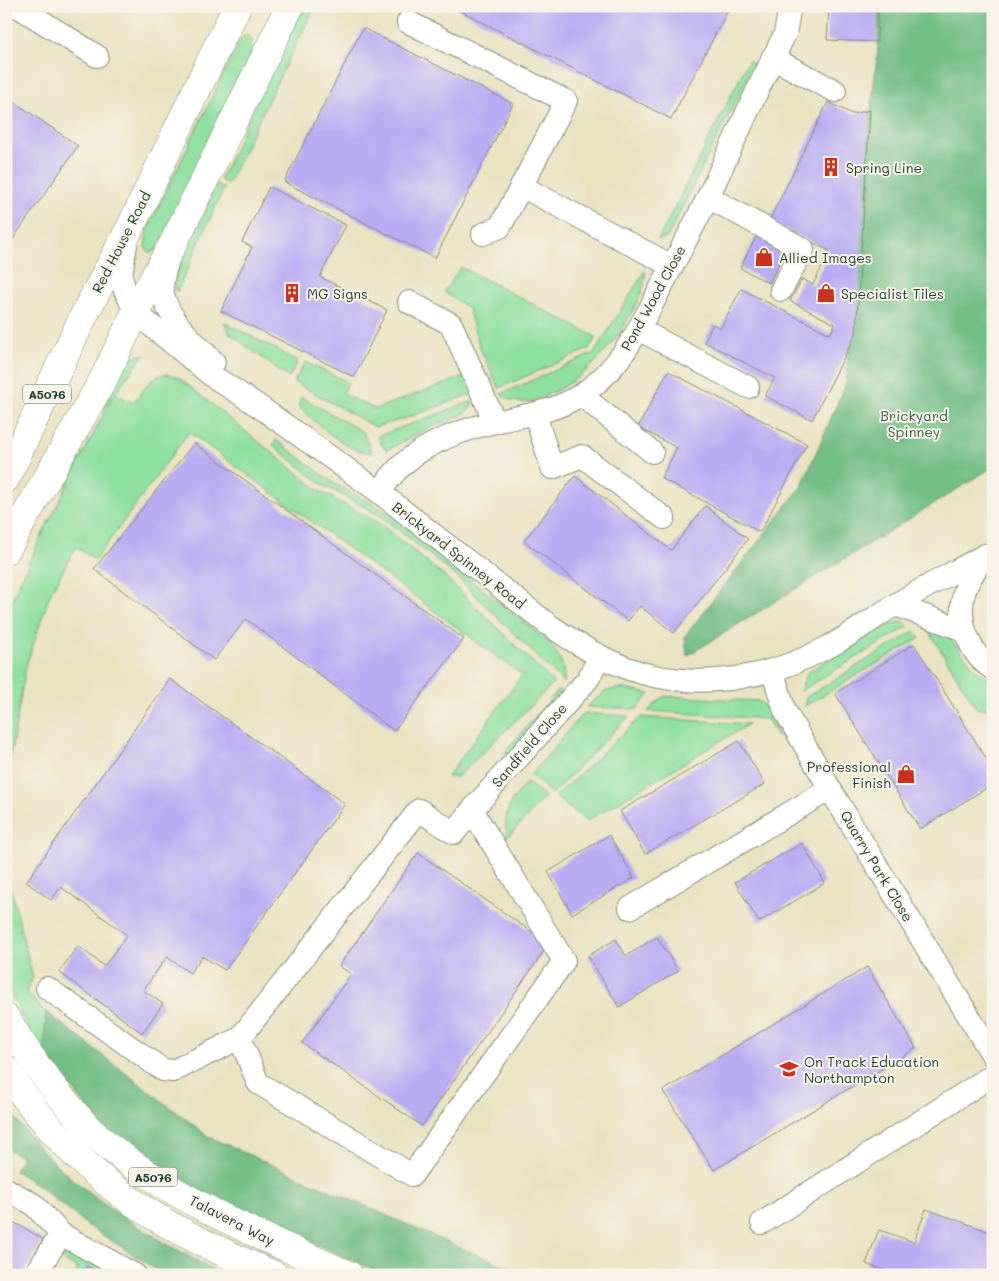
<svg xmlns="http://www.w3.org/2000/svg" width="999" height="1281" font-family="Mali,sans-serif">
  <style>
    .green { fill: #8fe0a0; stroke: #578e6a }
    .forest { fill: #73be86; stroke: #497e5d }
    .building { fill: #b9acf3 }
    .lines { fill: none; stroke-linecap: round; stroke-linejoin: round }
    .minor-casing { stroke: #84907b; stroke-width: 24 }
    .major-casing { stroke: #84907b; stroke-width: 29 }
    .minor { stroke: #fff; stroke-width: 22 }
    .major { stroke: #fff; stroke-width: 28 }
    .labels { text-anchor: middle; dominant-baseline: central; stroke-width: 4; stroke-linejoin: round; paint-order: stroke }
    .shield { fill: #f7f3e8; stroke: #60746a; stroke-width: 1 }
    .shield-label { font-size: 12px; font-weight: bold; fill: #1f3d34 }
    .poi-label { font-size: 14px; fill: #1f3d34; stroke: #f7f3e8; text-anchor: start }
    .street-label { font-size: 14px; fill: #1f3d34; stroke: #f7f3e8 }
    .park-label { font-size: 14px; fill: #355e4a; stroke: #f7f3e8 }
  </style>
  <rect width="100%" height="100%" fill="#f7f3e8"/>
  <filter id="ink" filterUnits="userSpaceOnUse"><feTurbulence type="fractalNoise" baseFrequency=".02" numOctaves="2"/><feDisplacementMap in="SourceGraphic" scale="10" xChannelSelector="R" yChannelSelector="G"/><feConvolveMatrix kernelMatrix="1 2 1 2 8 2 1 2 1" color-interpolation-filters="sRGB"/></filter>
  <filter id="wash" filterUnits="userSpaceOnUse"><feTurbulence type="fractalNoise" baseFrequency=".0096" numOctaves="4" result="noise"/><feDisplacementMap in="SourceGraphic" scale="20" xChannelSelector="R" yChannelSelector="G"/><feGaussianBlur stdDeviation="1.12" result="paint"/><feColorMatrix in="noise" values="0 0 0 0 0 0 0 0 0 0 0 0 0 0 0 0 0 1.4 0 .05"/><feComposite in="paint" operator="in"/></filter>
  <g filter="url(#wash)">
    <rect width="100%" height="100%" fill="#eae3c2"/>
    <g class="green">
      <polygon points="304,6 316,6 277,82 228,184 220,180 284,43"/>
      <polygon points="247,35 251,38 252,41 250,62 156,250 150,253 145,248 148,228 241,38"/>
      <polygon points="749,60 754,64 667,238 658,240"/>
      <polygon points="216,184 224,188 177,292 174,284 179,261"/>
      <polygon points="461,267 596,337 589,349 499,388 480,348 468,308 444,292"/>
      <path d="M645 271C646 287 639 299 631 314 610 350 586 378 547 395 531 403 516 407 501 394L594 353Z"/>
      <polygon points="224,322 298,361 289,378 230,334"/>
      <path d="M145 354 115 393 133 403C146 387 156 366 179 378L320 491 379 523 444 576 554 683 458 777H447L522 675 189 432 95 560 76 547 50 594 26 666 6 782V617L19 583 45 529 112 397 91 423 126 358Z"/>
      <polygon points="305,362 348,382 343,394 375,409 469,375 477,392 407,418 375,427 294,382"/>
      <path d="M301 397 363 432 372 453C343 451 320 424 298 407Z"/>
      <polygon points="473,401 471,408 464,414 423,431 387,450 382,445 378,436"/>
      <path d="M276 440 335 484 384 510 550 643C560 657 565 666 564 683L456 576 381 516 323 485 273 445Z"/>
      <polygon points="904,621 908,627 800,691 808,672 877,631 895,623"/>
      <polygon points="927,628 947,635 977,671 993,681 993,707 977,709"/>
      <polygon points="915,631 920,638 805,706 806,697"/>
      <polygon points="620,688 650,694 637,709 586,707 606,691"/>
      <polygon points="559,689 562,692 509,755 505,752"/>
      <polygon points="664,696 759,701 772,712 778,738 767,719 648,711"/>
      <polygon points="583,713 629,716 552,794 531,775"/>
      <polygon points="641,717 749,724 587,821 555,797"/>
      <path d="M527 782 545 797 507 838C503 812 510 801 527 782Z"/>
      <polygon points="6,858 6,869 33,978 26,992 46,1012 44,1054 24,1021 6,983"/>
      <polygon points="70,1254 78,1255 117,1275 103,1275 87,1266 81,1275 75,1275 78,1268 58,1258 64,1255"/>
    </g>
    <g class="forest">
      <polygon points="879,6 993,6 993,467 687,656 685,636 801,487 846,384 859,220 878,47"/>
      <polygon points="46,1012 209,1137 449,1243 528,1275 386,1275 203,1195 106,1130 44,1054"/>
      <path d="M6 1107C18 1121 30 1138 43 1151 93 1204 159 1240 223 1275H165L87 1225 36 1184 15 1171 22 1157 6 1148Z"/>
    </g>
    <g id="blocks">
      <g class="building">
        <polygon points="451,6 730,6 671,119"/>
        <polygon points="829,6 878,6 877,42 827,40"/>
        <polygon points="363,28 513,104 435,258 284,182"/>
        <polygon points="6,96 78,146 6,249"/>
        <polygon points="828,102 852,114 870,110 856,334 812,420 765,396 775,378 704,342 713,324 721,328 741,289 830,334 835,324 790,301 802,279 813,285 830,251 769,221"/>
        <polygon points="269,187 346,225 320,277 387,310 354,377 221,311 252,247 242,242"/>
        <polygon points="759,231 788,246 769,283 740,268"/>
        <polygon points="668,371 807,444 760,532 661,478 677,448 638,427"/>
        <polygon points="194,443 464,639 394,731 246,619 214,660 94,569"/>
        <polygon points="575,476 671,550 705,506 748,539 674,633 640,606 628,621 524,541"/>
        <polygon points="914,644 993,769 993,784 920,829 835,693"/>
        <polygon points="170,679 345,804 225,970 202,956 190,973 167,957 143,990 163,1004 142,1033 59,972 78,946 104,966 127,935 61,887 51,900 26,882"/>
        <polygon points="739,741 765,784 645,854 620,811"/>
        <polygon points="609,835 634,878 572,914 548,872"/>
        <polygon points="802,843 825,883 759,922 735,882"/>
        <polygon points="418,853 549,944 422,1126 302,1043 351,974 339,966"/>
        <polygon points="657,937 678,971 619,1007 588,956 616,939 626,956"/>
        <polygon points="867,967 916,1048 714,1170 663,1091"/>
        <polygon points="926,1209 993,1233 993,1275 897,1275 866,1264 879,1230 914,1242"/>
        <polygon points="6,1218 43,1239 23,1275 16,1275 6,1269"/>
        <polygon points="87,1266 103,1275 82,1275"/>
      </g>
    </g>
  </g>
  <g filter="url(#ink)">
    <use href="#blocks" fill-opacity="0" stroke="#84907b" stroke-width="1"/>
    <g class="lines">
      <g class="minor-casing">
        <g id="minor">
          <polyline points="17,6 97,56"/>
          <polyline points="408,22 566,101 500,227 483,234"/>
          <polyline points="772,58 835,91"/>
          <polyline points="521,186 672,266"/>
          <polyline points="708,197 803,249 781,290"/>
          <path d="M126 245 121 275 124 288 136 313 211 375 257 405 379 492 549 625C581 647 616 668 654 676 711 688 773 676 824 649 849 637 871 619 895 605 924 587 955 572 985 555"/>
          <path d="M168 260C165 271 160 283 163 294 169 321 195 343 214 362"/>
          <polyline points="409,302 451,324 495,422"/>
          <polyline points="638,329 748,387"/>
          <polyline points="581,395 652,452"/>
          <polyline points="535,414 552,468 582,456 664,518"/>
          <path d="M379 492C385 485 391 476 398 469 424 442 464 429 499 421 528 415 557 411 582 394 624 367 644 318 667 276 681 249 696 222 709 195 734 141 758 87 785 34L790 6"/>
          <path d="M984 556C977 567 969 578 965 590 956 617 968 654 993 669"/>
          <polyline points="895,605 964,630"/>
          <polyline points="772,670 785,711 830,789 993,1056"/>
          <polyline points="472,810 564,961 412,1175 258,1083 240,1038 419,810 454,833 472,810 588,679 600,656"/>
          <polyline points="630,908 830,789"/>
          <polyline points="47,988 163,1070 173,1071 240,1038"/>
          <polyline points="6,1189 33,1204 61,1234 35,1275"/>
          <polyline points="762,1223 993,1075"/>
          <polyline points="61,1234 135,1275"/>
        </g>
      </g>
      <g class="major-casing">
        <g id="major">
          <polyline points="6,478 87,309 129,230 237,6"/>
          <polyline points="6,550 104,378 143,297 173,244 290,6"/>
          <path d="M6 1018C26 1052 47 1082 73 1111 79 1118 86 1127 93 1133 166 1197 261 1237 349 1275"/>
          <path d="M6 1070C44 1128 95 1180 154 1216 192 1239 233 1257 274 1275"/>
        </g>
      </g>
      <use href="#minor" class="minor"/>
      <use href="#major" class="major"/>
    </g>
  </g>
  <defs>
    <g id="building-bare" transform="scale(1.5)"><path d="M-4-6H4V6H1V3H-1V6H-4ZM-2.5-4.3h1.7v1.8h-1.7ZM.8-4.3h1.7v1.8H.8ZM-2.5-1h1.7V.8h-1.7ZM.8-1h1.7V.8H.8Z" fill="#c8321e" stroke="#f7f3e8" stroke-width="2.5" paint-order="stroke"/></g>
    <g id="shop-bare" transform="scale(1.5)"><path d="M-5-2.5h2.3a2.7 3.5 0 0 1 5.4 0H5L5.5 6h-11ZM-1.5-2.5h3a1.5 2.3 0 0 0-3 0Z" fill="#c8321e" stroke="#f7f3e8" stroke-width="2.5" paint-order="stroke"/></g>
    <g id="school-bare" transform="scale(1.5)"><path d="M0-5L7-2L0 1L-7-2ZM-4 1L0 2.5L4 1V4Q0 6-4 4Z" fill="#c8321e" stroke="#f7f3e8" stroke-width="2.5" paint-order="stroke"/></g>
  </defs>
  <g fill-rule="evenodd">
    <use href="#building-bare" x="831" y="167"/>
    <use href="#shop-bare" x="764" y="257"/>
    <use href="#building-bare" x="292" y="293"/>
    <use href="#shop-bare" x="826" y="293"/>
    <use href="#shop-bare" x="906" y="774"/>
    <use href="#school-bare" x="789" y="1069"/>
  </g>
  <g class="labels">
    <g class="shield">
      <rect x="23" y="384.5" width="48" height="19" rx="4"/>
      <rect x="129" y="1167.5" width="48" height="19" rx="4"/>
    </g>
    <g class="shield-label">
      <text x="47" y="394">A5076</text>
      <text x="153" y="1177">A5076</text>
    </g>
    <g class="poi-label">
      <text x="846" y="167">Spring Line</text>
      <text x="779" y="257">Allied Images</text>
      <text x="307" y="293">MG Signs</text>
      <text x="841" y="293">Specialist Tiles</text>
      <text x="891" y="766" text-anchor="end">Professional<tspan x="891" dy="16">Finish</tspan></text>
      <text x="804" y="1061">On Track Education<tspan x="804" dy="16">Northampton</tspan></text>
    </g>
    <g class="street-label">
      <text transform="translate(121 242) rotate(-63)">Red House Road</text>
      <text transform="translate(653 298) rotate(-61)">Pond Wood Close</text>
      <text transform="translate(459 555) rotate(38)">Brickyard Spinney Road</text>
      <text transform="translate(529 745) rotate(-49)">Sandfield Close</text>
      <text transform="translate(877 866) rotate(59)">Quarry Park Close</text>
      <text transform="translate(232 1220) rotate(27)">Talavera Way</text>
    </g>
    <g class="park-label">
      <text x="914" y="415">Brickyard<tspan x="914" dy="16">Spinney</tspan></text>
    </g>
  </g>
  <rect width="999" height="1281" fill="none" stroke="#f7f3e8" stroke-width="25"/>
</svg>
